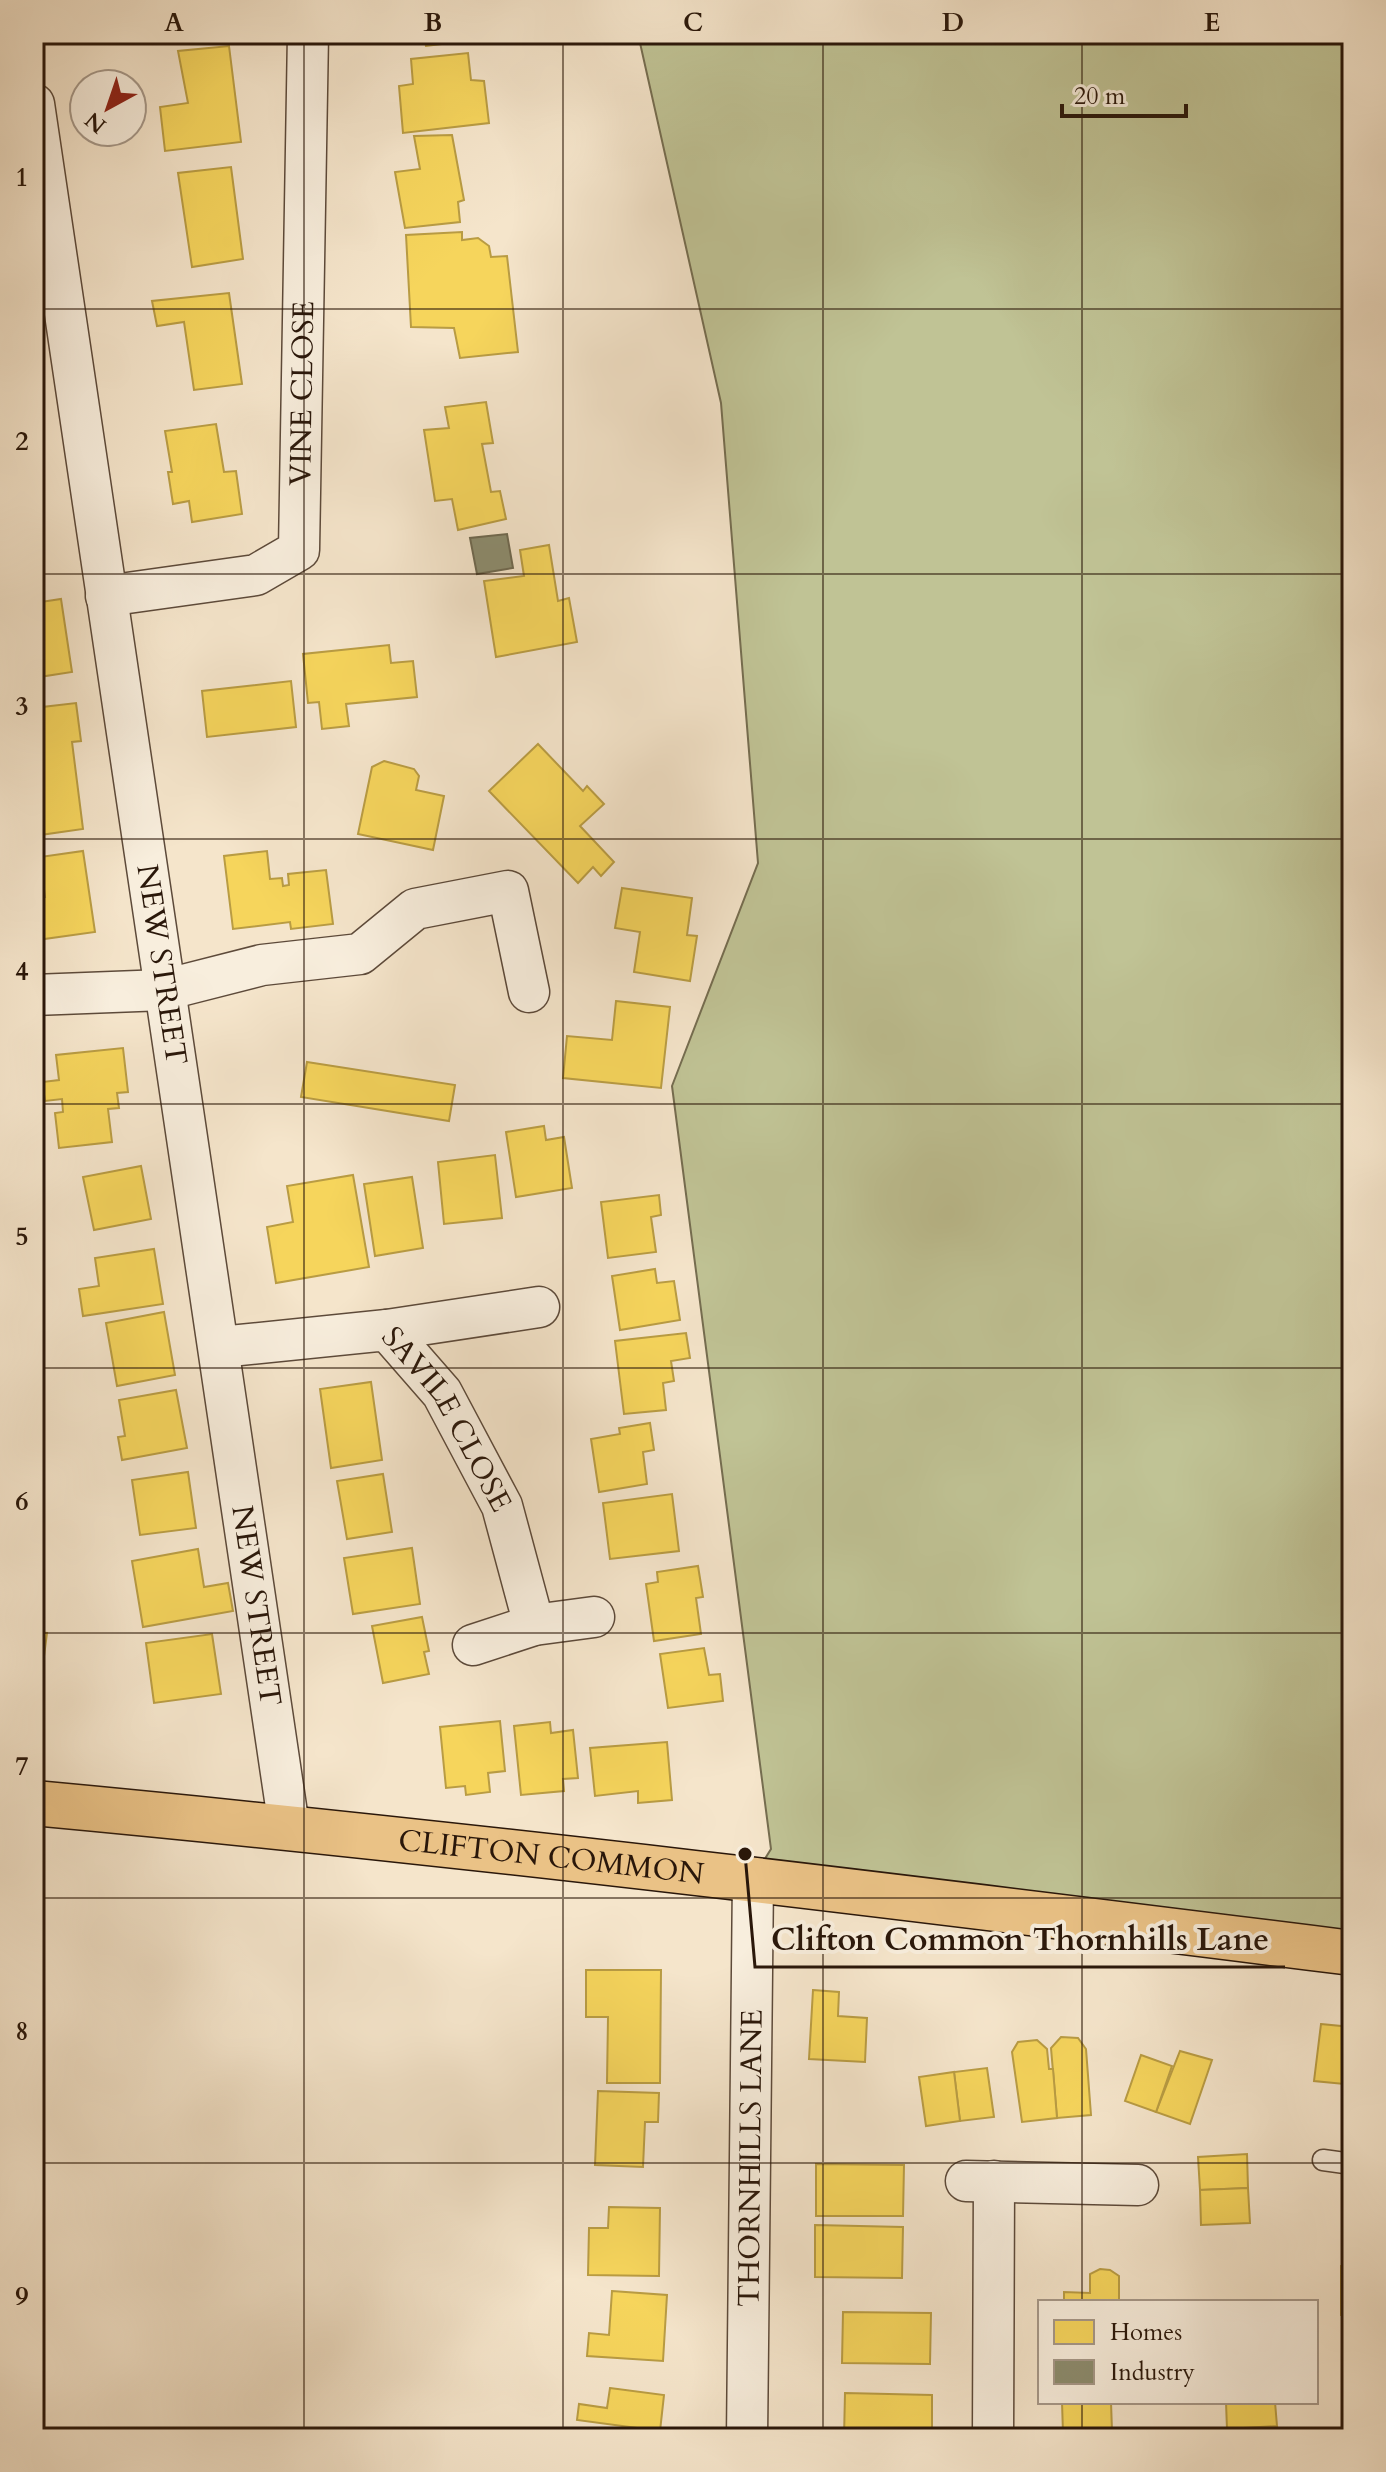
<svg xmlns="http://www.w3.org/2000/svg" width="1386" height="2472" font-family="Cardo,serif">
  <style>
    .green { fill: #c0c395; stroke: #756d50; stroke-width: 2 }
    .homes { fill: #f6d55c; stroke: #b99c43; stroke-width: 2 }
    .industry { fill: #8c8c6e; stroke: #6f6950; stroke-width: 2 }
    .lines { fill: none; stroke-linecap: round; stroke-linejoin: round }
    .lane-casing { stroke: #5d4a3a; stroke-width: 23 }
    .street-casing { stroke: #5d4a3a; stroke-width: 43 }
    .primary-casing { stroke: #2a170a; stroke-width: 47 }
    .lane { stroke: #f8eedd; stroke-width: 20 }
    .street { stroke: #f8eedd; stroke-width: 40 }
    .primary { stroke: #eac286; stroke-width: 44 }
    .grid { fill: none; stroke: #2a170a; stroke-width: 2; stroke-opacity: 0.55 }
    .labels { text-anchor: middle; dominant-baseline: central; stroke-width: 8; stroke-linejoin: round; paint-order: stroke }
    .street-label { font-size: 30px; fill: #2a170a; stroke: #f8eedd }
    .leader { fill: none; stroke: #2a170a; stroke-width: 3 }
    .callout-dot { fill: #2a170a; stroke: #f8eedd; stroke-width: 3 }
    .callout-label { font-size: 32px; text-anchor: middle; font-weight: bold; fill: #2a170a; stroke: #f8eedd; stroke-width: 8; stroke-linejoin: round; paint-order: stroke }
    .neatline { fill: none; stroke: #2a170a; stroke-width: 3 }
    .grid-label { font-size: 26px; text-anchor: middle; font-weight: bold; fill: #2a170a }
  </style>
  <rect width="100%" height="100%" fill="#f5e5cb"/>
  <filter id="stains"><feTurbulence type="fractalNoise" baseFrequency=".0025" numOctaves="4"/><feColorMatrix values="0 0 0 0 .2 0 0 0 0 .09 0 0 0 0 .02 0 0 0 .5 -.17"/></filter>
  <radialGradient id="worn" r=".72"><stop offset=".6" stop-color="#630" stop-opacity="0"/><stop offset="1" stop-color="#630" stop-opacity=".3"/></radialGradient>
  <polygon class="green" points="638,34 1352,34 1352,1953 753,1878 771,1849 672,1086 758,863 721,403"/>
  <g class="homes">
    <polygon points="423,34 484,34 485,39 426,46"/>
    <polygon points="229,46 241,142 165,151 160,107 188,103 178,51"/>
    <polygon points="468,53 471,80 484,81 489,123 403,133 399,86 413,84 411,59"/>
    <polygon points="452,135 464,200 458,202 460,222 405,228 395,172 420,169 414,136"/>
    <polygon points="231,167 243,259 192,267 178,173"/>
    <polygon points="462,232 462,240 478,238 489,246 491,257 507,256 518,352 460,358 454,328 411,327 406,235"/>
    <polygon points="229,293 242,384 194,390 184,322 157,326 152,301"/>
    <polygon points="486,402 493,443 482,444 491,492 500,491 506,519 458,530 452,499 435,501 424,430 449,428 445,407"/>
    <polygon points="216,424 224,472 236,471 242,514 192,522 189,501 173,504 168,472 172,472 165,431"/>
    <polygon points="549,545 558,601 569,598 577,642 496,657 484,581 524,576 520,550"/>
    <polygon points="61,599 72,672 39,677 36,664 34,664 34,603"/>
    <polygon points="389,645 391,663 413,661 417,697 346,704 349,726 322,729 319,702 308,703 303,654"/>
    <polygon points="291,681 296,727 207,737 202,691"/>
    <polygon points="76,703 81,741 72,742 83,829 40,835 34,784 34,708"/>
    <polygon points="538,744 583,791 587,786 604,804 580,826 614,862 601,876 593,867 578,883 489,791"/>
    <polygon points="384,761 414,769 419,776 416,790 444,796 433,850 358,834 372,767"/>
    <polygon points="83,851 95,932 37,940 34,898 45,897 40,857"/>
    <polygon points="267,851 270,879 282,878 283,886 289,885 288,874 326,870 333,924 291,929 290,922 233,929 224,856"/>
    <polygon points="622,888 692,898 687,935 697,936 690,981 634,972 640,932 615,928"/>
    <polygon points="616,1001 670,1007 661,1088 563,1078 567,1036 612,1040"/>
    <polygon points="123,1048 128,1092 117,1093 119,1108 108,1109 112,1142 59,1148 55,1113 63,1112 62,1099 45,1101 42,1082 59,1080 56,1055"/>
    <polygon points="307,1062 455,1085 449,1121 301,1097"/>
    <polygon points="544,1126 546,1140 564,1137 572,1188 516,1197 506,1132"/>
    <polygon points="495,1155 502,1218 444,1224 438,1162"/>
    <polygon points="141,1166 151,1219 94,1230 83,1177"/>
    <polygon points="353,1175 369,1267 276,1283 267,1227 293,1222 287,1186"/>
    <polygon points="412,1177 423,1248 375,1256 364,1184"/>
    <polygon points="659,1195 661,1215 651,1217 656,1252 608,1258 601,1202"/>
    <polygon points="154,1249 163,1304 83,1316 79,1289 99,1286 95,1258"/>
    <polygon points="655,1269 657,1283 674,1281 680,1320 620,1330 612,1276"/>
    <polygon points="164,1312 175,1375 117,1386 106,1323"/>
    <polygon points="686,1333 690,1358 671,1361 674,1381 663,1383 666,1410 624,1414 615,1341"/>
    <polygon points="371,1382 382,1460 331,1468 320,1389"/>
    <polygon points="176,1390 187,1448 122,1460 118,1437 125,1436 119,1400"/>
    <polygon points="650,1423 654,1450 643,1452 647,1484 599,1492 591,1439 620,1434 619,1428"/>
    <polygon points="188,1472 196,1528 140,1535 132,1480"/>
    <polygon points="383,1474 392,1532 347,1539 337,1481"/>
    <polygon points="672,1494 679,1551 610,1559 603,1503"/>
    <polygon points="412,1548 420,1604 353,1614 344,1558"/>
    <polygon points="198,1549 204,1587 228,1583 233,1611 143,1627 132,1561"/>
    <polygon points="698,1566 703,1597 696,1598 701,1634 654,1641 646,1584 658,1582 657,1572"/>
    <polygon points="422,1617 429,1651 424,1652 429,1674 383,1683 372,1626"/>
    <polygon points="34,1632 47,1633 35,1726 34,1725"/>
    <polygon points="212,1634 221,1694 154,1703 146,1643"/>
    <polygon points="704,1648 709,1675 720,1674 723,1701 668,1708 660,1654"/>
    <polygon points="500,1721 505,1771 488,1773 490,1792 466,1795 465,1786 446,1788 440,1727"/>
    <polygon points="550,1722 551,1733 573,1730 578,1778 563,1779 564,1791 521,1795 514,1726"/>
    <polygon points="667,1742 672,1800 638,1803 638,1791 595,1796 590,1748"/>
    <polygon points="586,1970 661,1970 660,2083 607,2083 608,2017 586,2017"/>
    <polygon points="813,1990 839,1992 838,2016 867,2018 865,2062 809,2059"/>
    <polygon points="1321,2024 1351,2027 1344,2084 1314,2081"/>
    <polygon points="1351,2027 1352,2027 1352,2086 1344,2084"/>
    <polygon points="1061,2037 1078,2038 1086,2049 1091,2115 1057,2118 1051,2048"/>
    <polygon points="1037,2040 1047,2049 1049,2069 1053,2069 1057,2118 1022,2122 1012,2052 1018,2042"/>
    <polygon points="1180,2051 1212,2060 1190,2124 1156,2112"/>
    <polygon points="1141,2055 1172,2066 1156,2112 1125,2101"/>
    <polygon points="987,2068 994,2117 960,2121 954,2072"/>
    <polygon points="954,2072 960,2121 926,2126 919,2077"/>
    <polygon points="598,2091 659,2093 658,2122 645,2122 643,2167 595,2165"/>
    <polygon points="1247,2154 1248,2188 1200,2190 1198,2157"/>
    <polygon points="816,2164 904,2165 903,2216 816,2216"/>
    <polygon points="1248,2188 1250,2223 1201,2225 1200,2190"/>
    <polygon points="609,2207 660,2208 659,2276 588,2275 589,2228 608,2228"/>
    <polygon points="815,2225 903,2227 902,2278 815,2277"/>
    <rect x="1341" y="2266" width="11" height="49"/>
    <polygon points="1100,2269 1110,2270 1119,2276 1119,2302 1064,2302 1064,2292 1090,2293 1090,2274"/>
    <polygon points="612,2291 667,2295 663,2361 587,2356 589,2333 609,2335"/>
    <polygon points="843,2312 931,2313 930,2364 842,2363"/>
    <polygon points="610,2388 664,2395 660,2431 577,2420 579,2404 607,2408"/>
    <polygon points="845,2393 932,2395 932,2438 844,2438"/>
    <polygon points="1062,2402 1111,2402 1112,2431 1063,2433"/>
    <polygon points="1226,2402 1275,2402 1277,2426 1227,2429"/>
  </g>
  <polygon class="industry" points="507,534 513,568 477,574 470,538"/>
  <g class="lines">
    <g class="lane-casing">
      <polyline id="lane" points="1323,2160 1352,2164"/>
    </g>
    <g class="street-casing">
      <g id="street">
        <path id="s1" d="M34 104C119 678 206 1252 289 1827"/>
        <path id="s2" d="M106 596 256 575 299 550 308 34"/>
        <polyline points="34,995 164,990 262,965 360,954 415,909 508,891 529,992"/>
        <polyline points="387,1330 539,1307"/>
        <path id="s3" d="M220 1347 387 1330 442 1393 502 1506 534 1625"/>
        <polyline points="473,1645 534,1625 594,1617"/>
        <polyline points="966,2181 1138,2185"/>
        <path id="s4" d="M747 2438 753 1878"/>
        <polyline points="993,2438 994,2181"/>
      </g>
    </g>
    <g class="primary-casing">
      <g id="primary">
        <path id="s5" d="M34 1803C474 1844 913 1898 1352 1953"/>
      </g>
    </g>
    <use href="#lane" class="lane"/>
    <use href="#street" class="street"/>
    <use href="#primary" class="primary"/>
  </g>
  <path class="grid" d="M304 34V2438M563 34V2438M823 34V2438M1082 34V2302M34 309H1352M34 574H1352M34 839H1352M34 1104H1352M34 1368H1352M34 1633H1352M34 1898H1352M34 2163H1352M1082 2402V2438"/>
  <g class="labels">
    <g class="street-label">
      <text stroke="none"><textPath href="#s2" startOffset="358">VINE CLOSE</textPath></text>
      <text stroke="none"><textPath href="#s1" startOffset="870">NEW STREET</textPath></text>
      <text stroke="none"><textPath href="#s3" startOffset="276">SAVILE CLOSE</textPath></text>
      <text stroke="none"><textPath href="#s1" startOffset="1518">NEW STREET</textPath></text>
      <text stroke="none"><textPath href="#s5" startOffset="520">CLIFTON COMMON</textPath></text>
      <text stroke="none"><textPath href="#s4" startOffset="280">THORNHILLS LANE</textPath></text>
    </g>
  </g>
  <path class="leader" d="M745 1854L755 1967H1285"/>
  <circle class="callout-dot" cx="745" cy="1854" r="8"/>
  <g class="callout-label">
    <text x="1020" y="1950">Clifton Common Thornhills Lane</text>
  </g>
  <rect width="1386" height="2472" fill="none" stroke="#f5e5cb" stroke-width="88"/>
  <rect x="1038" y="2300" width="280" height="104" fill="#f8eedd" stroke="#a69889" stroke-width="2"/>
  <rect x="1054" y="2320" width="40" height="24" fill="#f6d55c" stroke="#a69889" stroke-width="2"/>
  <text x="1110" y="2340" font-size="24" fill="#2a170a">Homes</text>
  <rect x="1054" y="2360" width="40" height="24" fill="#8c8c6e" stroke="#a69889" stroke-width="2"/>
  <text x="1110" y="2380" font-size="24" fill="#2a170a">Industry</text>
  <g transform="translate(108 108) rotate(220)"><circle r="38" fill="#f8eedd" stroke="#a69889" stroke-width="2"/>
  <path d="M0-6L14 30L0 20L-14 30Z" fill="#8f2418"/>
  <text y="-12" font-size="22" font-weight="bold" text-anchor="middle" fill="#2a170a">N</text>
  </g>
  <path d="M1062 104v12h124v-12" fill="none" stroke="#2a170a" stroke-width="4"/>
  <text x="1074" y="104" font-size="24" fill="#2a170a" stroke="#f8eedd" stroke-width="6" paint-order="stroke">20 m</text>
  <rect x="44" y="44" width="1298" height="2384" class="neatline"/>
  <g class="grid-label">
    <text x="174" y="31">A</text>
    <text x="433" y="31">B</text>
    <text x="693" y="31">C</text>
    <text x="953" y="31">D</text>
    <text x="1212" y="31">E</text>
    <text x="22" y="186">1</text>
    <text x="22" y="450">2</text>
    <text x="22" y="715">3</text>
    <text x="22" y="980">4</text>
    <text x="22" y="1245">5</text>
    <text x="22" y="1510">6</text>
    <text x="22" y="1775">7</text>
    <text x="22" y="2040">8</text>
    <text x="22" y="2305">9</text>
  </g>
  <rect width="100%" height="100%" filter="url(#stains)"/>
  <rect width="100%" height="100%" fill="url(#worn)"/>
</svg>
